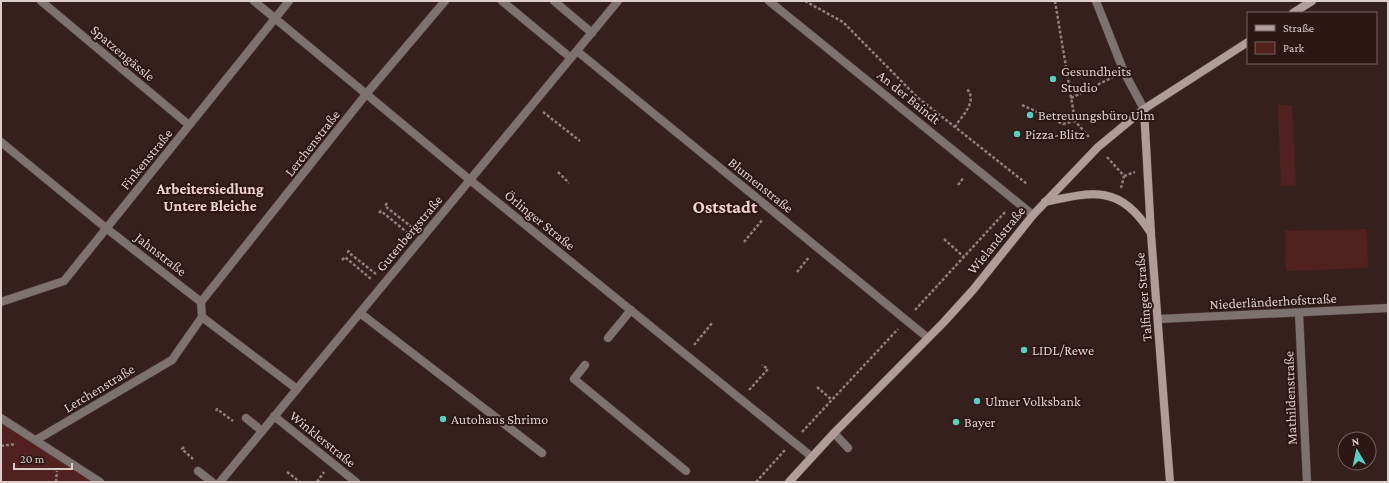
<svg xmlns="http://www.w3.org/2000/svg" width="1389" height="483" font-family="'Crimson Pro',serif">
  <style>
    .green { fill: #50211e }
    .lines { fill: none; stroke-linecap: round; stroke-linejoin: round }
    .lane-casing { stroke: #513c3a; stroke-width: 9 }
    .street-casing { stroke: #513c3a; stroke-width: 9 }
    .secondary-casing { stroke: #513c3a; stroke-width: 9 }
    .path { stroke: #917e7c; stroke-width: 2.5; stroke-dasharray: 3 2; stroke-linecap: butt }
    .lane { stroke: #7e7270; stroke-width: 8 }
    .street { stroke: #7e7270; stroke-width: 8 }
    .secondary { stroke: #b09d9a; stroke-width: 8 }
    .poi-dot { fill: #59cebe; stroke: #2c1715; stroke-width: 1.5 }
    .labels { text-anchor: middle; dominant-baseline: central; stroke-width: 4; stroke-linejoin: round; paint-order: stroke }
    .street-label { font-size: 14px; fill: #ddcecc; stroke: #2c1715 }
    .poi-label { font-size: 14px; fill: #ddcecc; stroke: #2c1715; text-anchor: start }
    .neighbourhood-label { font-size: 15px; font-weight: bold; fill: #f1d2cf; stroke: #2c1715 }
    .district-label { font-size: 18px; font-weight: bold; fill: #f1d2cf; stroke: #2c1715 }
  </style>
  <rect width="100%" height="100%" fill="#36201e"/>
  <g class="green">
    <polygon points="1278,105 1292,105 1296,186 1281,186"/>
    <polygon points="1367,229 1368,268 1286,271 1285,231"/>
    <polygon points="1,418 100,482 1,482"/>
  </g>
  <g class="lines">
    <g class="lane-casing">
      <g id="lane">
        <polyline points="554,1 592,33"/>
        <polyline points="360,313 542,453"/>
        <polyline points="608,338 631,310"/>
        <polyline points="585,365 574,379 686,471"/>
        <polyline points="246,418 262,431"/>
        <polyline points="834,433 848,448"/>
        <polyline points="198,471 212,482"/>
      </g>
    </g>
    <g class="street-casing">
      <g id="street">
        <polyline points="41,1 189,125"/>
        <polyline points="254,1 470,180 812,457"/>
        <polyline points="502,1 571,58"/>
        <polyline points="769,1 1033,215"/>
        <polyline points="1096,1 1124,72 1144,109"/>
        <polyline points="577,51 928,338"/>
        <polyline points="1,142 106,228 201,302 202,317 297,389"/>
        <polyline points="1,302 64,281 289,1"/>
        <polyline points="201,302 367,93 445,1"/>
        <polyline points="1299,313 1307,482"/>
        <polyline points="1159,319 1388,308"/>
        <polyline points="274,416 356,482"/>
        <polyline points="1,418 100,482"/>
        <polyline points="36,440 172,360 202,317"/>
        <polyline points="220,482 618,1"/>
      </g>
    </g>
    <g class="secondary-casing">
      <g id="secondary">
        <polyline points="1293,13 1312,1"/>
        <polyline points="1144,109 1151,234 1170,482"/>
        <path d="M1045 202C1095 191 1120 185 1151 233"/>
        <polyline points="789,482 834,433 943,323 973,290 1033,215 1098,147 1144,109 1248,42"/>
      </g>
    </g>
    <g class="path">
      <polyline points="805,1 843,22 917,97 1027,184"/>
      <polyline points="1055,1 1075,121 1089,137"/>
      <polyline points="1195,1 1195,2"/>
      <polyline points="1071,98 1113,77"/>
      <polyline points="1022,105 1063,124 1075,121"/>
      <polyline points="543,112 580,141"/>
      <path d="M955 127C962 115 979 101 966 88"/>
      <polyline points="1107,157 1124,176 1121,188"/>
      <polyline points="558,172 569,183"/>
      <polyline points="1124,176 1135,172"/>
      <polyline points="958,185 964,177"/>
      <polyline points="387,203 385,206 413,228"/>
      <polyline points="379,213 381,211 409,234"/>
      <polyline points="944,239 964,257"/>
      <polyline points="744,242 763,219"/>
      <polyline points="349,250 348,252 376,274"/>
      <polyline points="342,260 345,257 371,279"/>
      <polyline points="797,272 809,257"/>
      <polyline points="915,310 1006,211"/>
      <polyline points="694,345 713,322"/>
      <polyline points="817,387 832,400"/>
      <polyline points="749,390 768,369 762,365"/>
      <polyline points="216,411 217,409 233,421"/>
      <polyline points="802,432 898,329"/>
      <polyline points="1,446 16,444"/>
      <polyline points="184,447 182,449 193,459"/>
      <polyline points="287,472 300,482"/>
      <polyline points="56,482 57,471"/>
      <polyline points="317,482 324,472"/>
      <polyline points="756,482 785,450"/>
    </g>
    <use href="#lane" class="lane"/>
    <use href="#street" class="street"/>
    <use href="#secondary" class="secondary"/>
  </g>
  <g class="poi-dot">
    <circle cx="1053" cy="79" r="4"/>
    <circle cx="1030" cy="115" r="4"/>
    <circle cx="1017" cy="134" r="4"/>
    <circle cx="1024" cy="350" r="4"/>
    <circle cx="977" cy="401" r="4"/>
    <circle cx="443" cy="419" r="4"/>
    <circle cx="956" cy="422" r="4"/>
  </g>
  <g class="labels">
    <g class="street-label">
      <text transform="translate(123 53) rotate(40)">Spatzengässle</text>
      <text transform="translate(909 97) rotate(39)">An der Baindt</text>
      <text transform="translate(312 143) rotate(-52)">Lerchenstraße</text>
      <text transform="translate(146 159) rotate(-51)">Finkenstraße</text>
      <text transform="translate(761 185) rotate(39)">Blumenstraße</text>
      <text transform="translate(540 220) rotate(39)">Örlinger Straße</text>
      <text transform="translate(409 233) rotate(-50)">Gutenbergstraße</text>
      <text transform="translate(996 240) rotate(-51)">Wielandstraße</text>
      <text transform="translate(161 254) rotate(38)">Jahnstraße</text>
      <text transform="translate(1143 297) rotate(-95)">Talfinger Straße</text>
      <text transform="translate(1273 301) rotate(-3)">Niederländerhofstraße</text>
      <text transform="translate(99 388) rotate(-31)">Lerchenstraße</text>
      <text transform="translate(1290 398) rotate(-92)">Mathildenstraße</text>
      <text transform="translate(323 439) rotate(39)">Winklerstraße</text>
    </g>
    <g class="poi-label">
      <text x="1061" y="71">Gesundheits<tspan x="1061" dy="16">Studio</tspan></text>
      <text x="1038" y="115">Betreuungsbüro Ulm</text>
      <text x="1025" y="134">Pizza-Blitz</text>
      <text x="1032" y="350">LIDL/Rewe</text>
      <text x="985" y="401">Ulmer Volksbank</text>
      <text x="451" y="419">Autohaus Shrimo</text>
      <text x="964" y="422">Bayer</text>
    </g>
    <g class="neighbourhood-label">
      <text x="210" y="189">Arbeitersiedlung<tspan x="210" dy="17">Untere Bleiche</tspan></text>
    </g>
    <g class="district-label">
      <text x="725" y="207">Oststadt</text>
    </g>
  </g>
  <rect width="1389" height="483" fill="none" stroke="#ddcecc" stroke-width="4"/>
  <rect x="1247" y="12" width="130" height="52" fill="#2c1715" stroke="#73605e"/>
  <rect x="1255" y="25" width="20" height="6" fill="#b09d9a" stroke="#73605e"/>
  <text x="1283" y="32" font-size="12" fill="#ddcecc">Straße</text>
  <rect x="1255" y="42" width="20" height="12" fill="#50211e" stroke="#73605e"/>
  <text x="1283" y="52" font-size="12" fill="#ddcecc">Park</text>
  <g transform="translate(1357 451) rotate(351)"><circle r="19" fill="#2c1715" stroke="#73605e"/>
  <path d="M0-3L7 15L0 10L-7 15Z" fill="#59cebe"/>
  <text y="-6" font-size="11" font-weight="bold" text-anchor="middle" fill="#ddcecc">N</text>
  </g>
  <path d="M14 463v6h58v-6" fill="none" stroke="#ddcecc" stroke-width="2"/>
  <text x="20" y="463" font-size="12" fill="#ddcecc" stroke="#2c1715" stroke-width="3" paint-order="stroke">20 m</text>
</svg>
